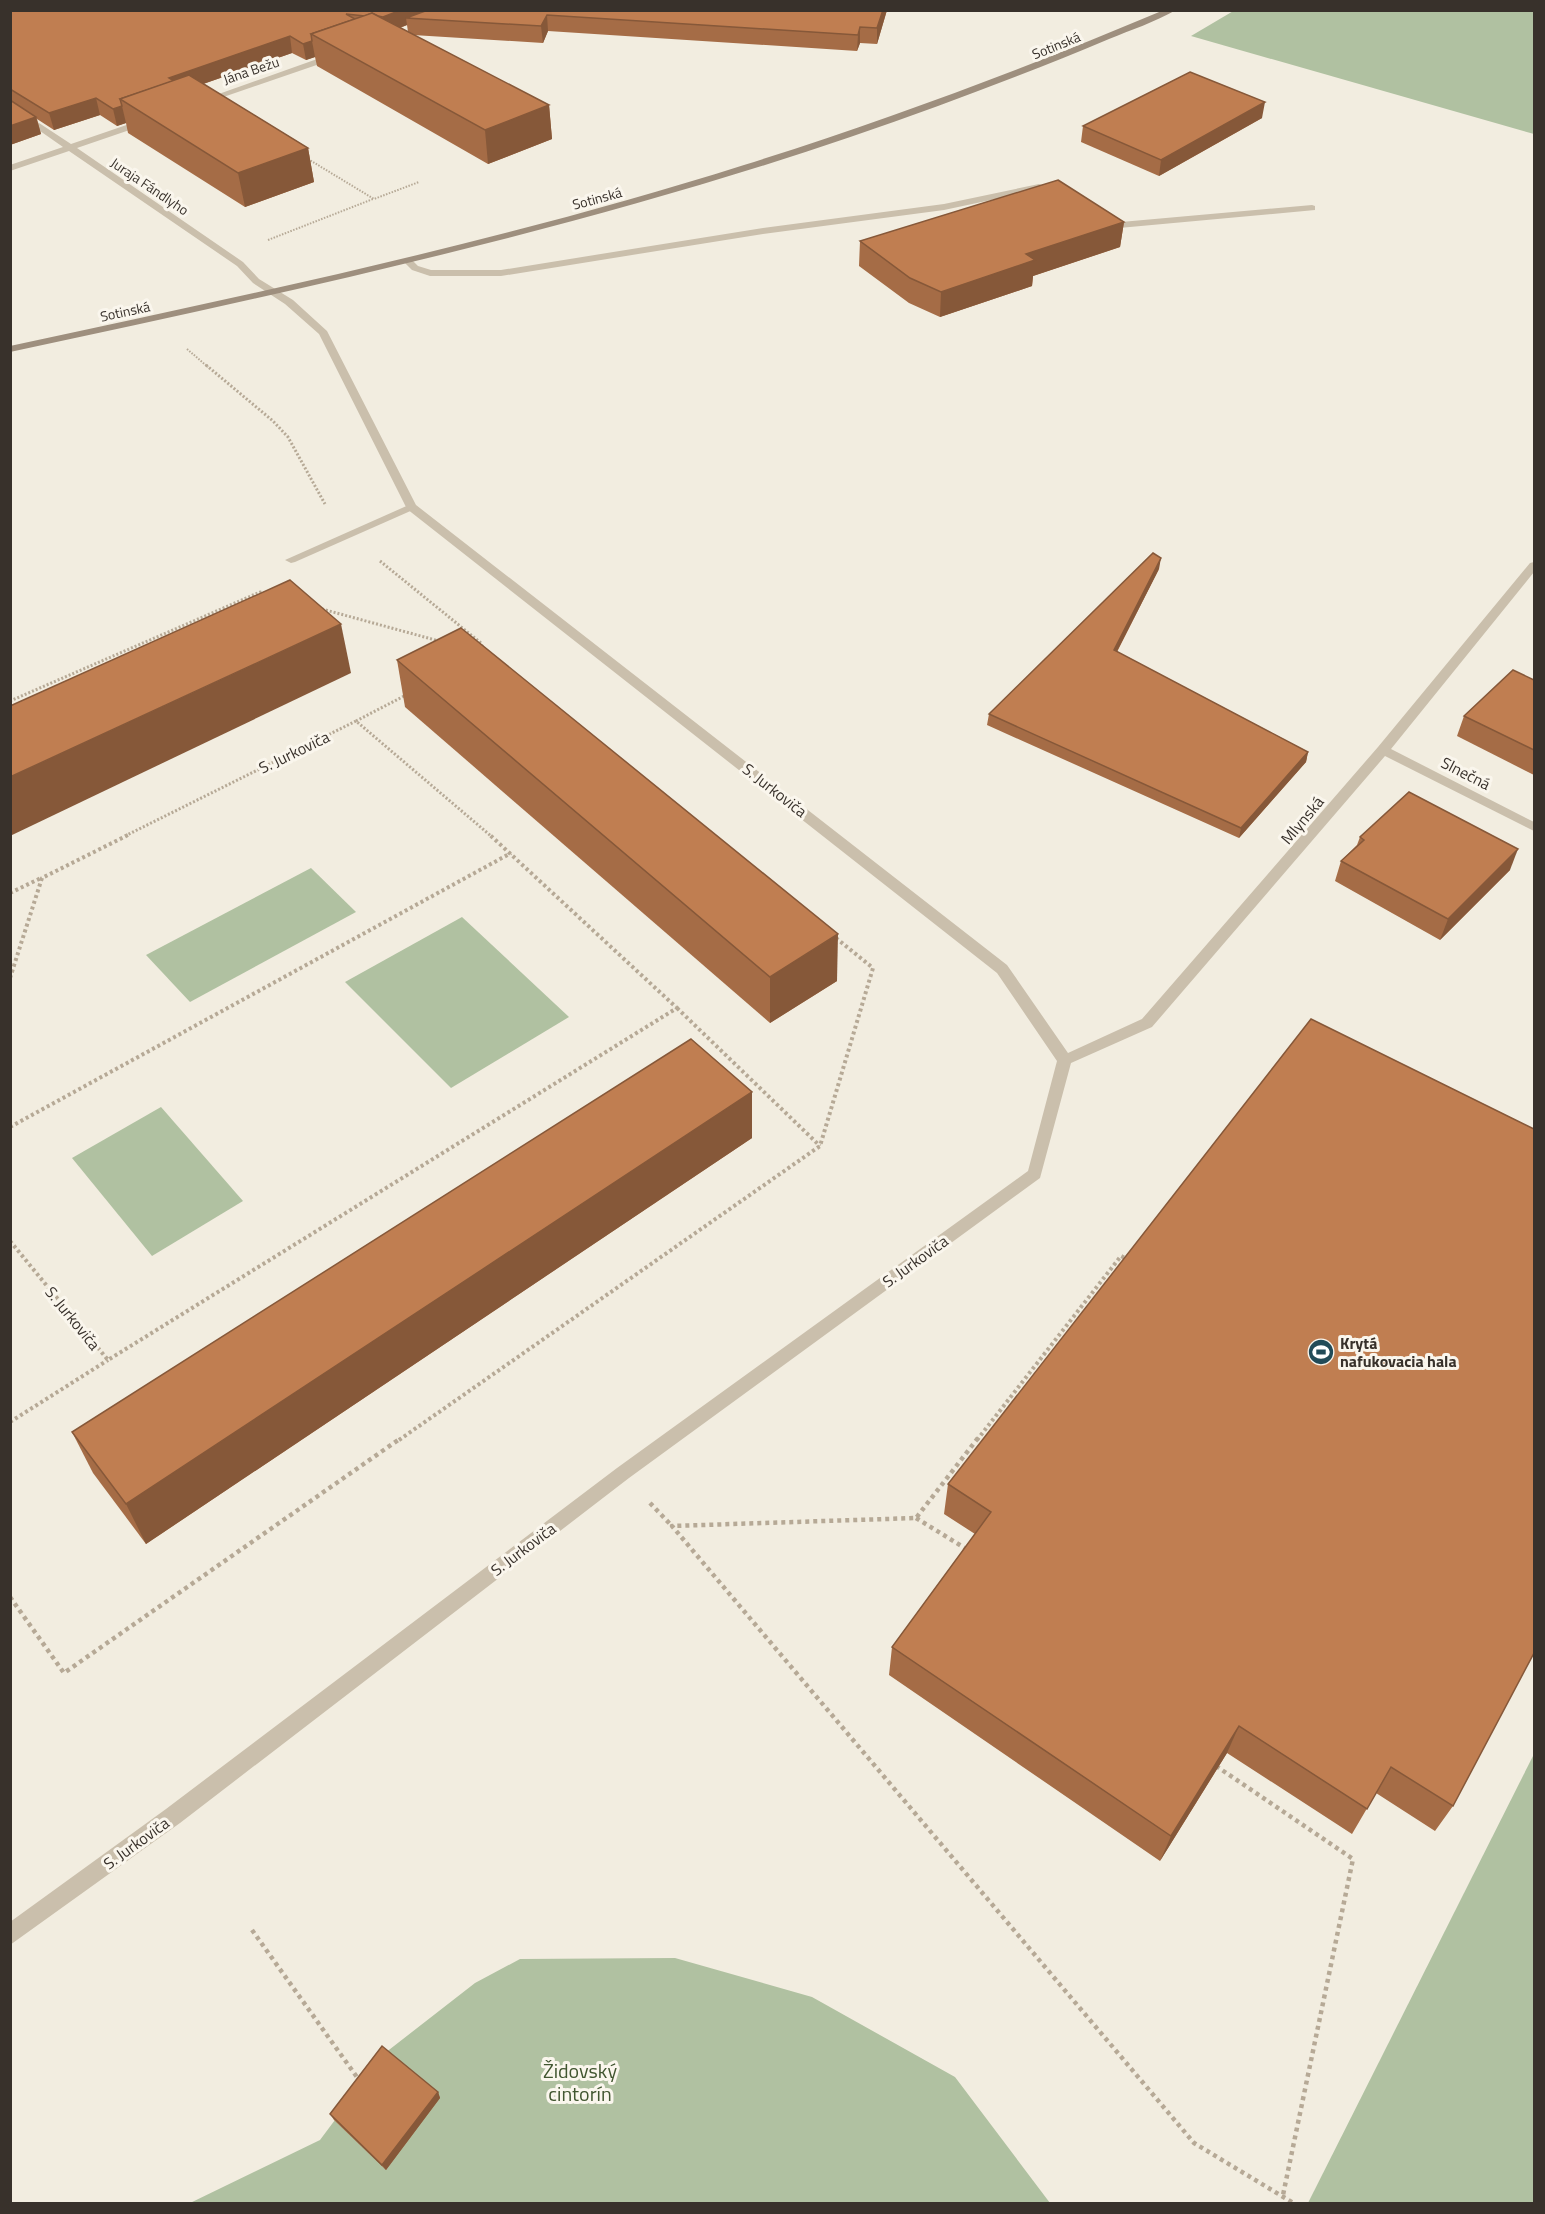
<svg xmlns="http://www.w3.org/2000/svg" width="1545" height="2214" font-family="'Titillium Web',sans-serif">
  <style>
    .green { fill: #b0c1a1 }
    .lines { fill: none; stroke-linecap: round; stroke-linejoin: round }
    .path-far3 { stroke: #b6a996; stroke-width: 2; stroke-dasharray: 1.5 1.5; stroke-linecap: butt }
    .path-far2 { stroke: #b6a996; stroke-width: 3; stroke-dasharray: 2 2; stroke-linecap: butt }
    .path-far1 { stroke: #b6a996; stroke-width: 4; stroke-dasharray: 3 3; stroke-linecap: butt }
    .path { stroke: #b6a996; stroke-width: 4.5; stroke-dasharray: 4 4; stroke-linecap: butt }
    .lane { fill: #cabfac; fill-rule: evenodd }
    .street { fill: #cabfac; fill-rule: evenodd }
    .secondary { fill: #9e8f7e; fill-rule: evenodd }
    .wall { fill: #a56c46; fill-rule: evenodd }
    .shaded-wall { fill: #865839 }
    .building { fill: #c07e51; stroke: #865839; stroke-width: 1.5 }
    .labels { text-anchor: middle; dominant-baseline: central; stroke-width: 6; stroke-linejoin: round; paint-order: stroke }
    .far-street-label { font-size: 14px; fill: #38312b; stroke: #faf6ed }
    .street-label { font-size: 16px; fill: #38312b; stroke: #faf6ed }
    .poi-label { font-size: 16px; font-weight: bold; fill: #38312b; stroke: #faf6ed; text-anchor: start }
    .near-park-label { font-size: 20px; fill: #415630; stroke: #faf6ed }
  </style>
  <rect width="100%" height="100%" fill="#f2ede0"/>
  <g class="green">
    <polygon points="1235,10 1534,11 1534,134 1191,36"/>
    <polygon points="311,868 356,912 190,1002 146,955"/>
    <polygon points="462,917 569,1017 451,1088 345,982"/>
    <polygon points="161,1107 243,1201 152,1256 72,1158"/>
    <polygon points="1534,1754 1534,2203 1308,2203"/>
    <polygon points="675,1958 812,1997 955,2077 1050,2203 188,2204 320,2140 385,2053 475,1983 520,1959"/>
  </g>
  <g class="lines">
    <g class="path-far3">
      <polyline points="308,159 374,199 419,182"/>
      <polyline points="268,240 373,199"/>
      <polyline points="187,349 208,367"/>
    </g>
    <g class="path-far2">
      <polyline points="206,365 273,421 288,437 325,504"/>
      <polyline points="380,561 481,643 483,649"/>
      <polyline points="322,609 439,641"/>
      <polyline points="10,701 260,592 266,594"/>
      <polyline points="356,721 408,694"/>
      <polyline points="125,836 356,721 491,836"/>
    </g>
    <g class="path-far1">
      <polyline points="10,893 41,878"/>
      <polyline points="10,978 42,878 128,835"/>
      <polyline points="677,1008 820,1146"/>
      <polyline points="10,1127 511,853"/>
      <polyline points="10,1241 108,1360 677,1008 490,835"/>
      <polyline points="10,1422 108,1360"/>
      <polyline points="399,1440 820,1146 873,968 836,938"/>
      <polyline points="977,1440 1121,1256 1129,1260"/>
    </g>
    <g class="path">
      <polyline points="978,1438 916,1518 672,1526 1194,2143 1295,2204"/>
      <polyline points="650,1503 672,1526"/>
      <polyline points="916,1518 968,1550"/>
      <polyline points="10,1597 64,1673 401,1438"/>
      <polyline points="1216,1766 1353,1859 1283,2195"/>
      <polyline points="252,1930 359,2080"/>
    </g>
    <g class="lane">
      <polygon points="1039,184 1042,185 1042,189 944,210 763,234 501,276 430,276 412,270 403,261 411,259 418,266 431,270 501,270 763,228 944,204"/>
      <polygon points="1312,205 1315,206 1315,210 1119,228 1100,216 1108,214 1121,222"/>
      <polygon points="411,504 417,507 415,509 295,562 291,563 285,560"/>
    </g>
    <g class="street">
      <polygon points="334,53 338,56 337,58 206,103 199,101"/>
      <polygon points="10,104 71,144 144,119 150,119 150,123 77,148 243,262 259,279 293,300 327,331 416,505 1007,965 1068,1053 1142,1019 1378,747 1530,563 1534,562 1534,572 1391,749 1534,822 1534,831 1385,756 1152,1027 1071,1063 1040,1178 629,1478 180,1823 10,1945 10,1922 166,1809 617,1468 1028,1171 1057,1061 997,973 407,509 319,334 285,304 253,283 237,266 69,151 10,171 10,165 63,147 10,110"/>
    </g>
    <path class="secondary" d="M1164 10H1176C1155 22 1131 30 1109 39 1052 63 995 85 938 106 637 217 323 285 10 352V346C257 293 504 241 744 165 887 120 1026 68 1164 10Z"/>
  </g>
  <g class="wall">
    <path d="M10 10H887L877 44 860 43 857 51 548 31 543 43 413 35 549 105 552 139 488 164 317 66 315 57 306 60 292 53 203 84 308 148 314 182 245 207 128 133 126 123 117 126 100 115 54 130 37 119 41 134 10 145ZM407 25 408 32 400 28Z"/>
    <polygon points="1262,118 1159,176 1081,142 1083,126"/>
    <polygon points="1124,222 1120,247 1033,276 1032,286 940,317 909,303 859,266 860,241"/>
    <polygon points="1159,569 1117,652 1308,752 1306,762 1239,838 987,725 989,714"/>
    <polygon points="397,660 837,981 770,1023 405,707"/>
    <polygon points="1534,680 1534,775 1457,736 1464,716"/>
    <polygon points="1360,837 1510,870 1440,940 1335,881 1341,861 1357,845"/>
    <polygon points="752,1092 752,1138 146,1544 93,1473 72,1432"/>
    <polygon points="948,1484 1453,1806 1435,1831 1376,1793 1352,1834 1227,1753 1160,1861 889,1675 892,1647 975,1534 944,1514"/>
    <polygon points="438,2092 440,2098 386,2170 334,2120 330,2114"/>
  </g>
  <g class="shaded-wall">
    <polygon points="401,10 450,10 406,18 407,25 385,33 383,17"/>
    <polygon points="883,10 887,10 877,44 877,28"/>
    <polygon points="547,15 548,31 543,43 541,26"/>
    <polygon points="860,27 860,43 857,51 858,35"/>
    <polygon points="290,36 292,53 183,91 169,78"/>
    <polygon points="312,41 315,57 306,60 303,44"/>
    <polygon points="96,98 100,115 54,130 49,113"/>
    <polygon points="1265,102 1262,118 1159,176 1161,160"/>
    <polygon points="549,105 552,139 488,164 485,130"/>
    <polygon points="122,106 126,123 117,126 113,109"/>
    <polygon points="36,117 41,134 10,145 10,126"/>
    <polygon points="308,148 314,182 245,207 238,173"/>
    <polygon points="1124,222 1120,247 1033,276 1032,286 940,317 941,292 1026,254"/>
    <polygon points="1161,558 1159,569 1112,661 1114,650"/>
    <polygon points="341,624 351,673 10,836 10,777"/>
    <polygon points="1308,752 1306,762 1239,838 1241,828"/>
    <polygon points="1518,849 1510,870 1440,940 1448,919"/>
    <polygon points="838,934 837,981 770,1023 770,977"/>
    <polygon points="752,1092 752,1138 146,1544 126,1504"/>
    <polygon points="1239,1726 1227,1753 1160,1861 1171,1836"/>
    <polygon points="438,2092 440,2098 386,2170 382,2165"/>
  </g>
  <g class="building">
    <polygon points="10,10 401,10 383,17 378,16 372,13 365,16 346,14 355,19 311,34 312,41 303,44 290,36 169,78 174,81 120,99 122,106 113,109 96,98 49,113 10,89"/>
    <polygon points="428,10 883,10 877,28 860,27 858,35 547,15 541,26 406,18"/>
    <polygon points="372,13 549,105 485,130 311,34"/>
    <polygon points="1190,72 1265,102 1161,160 1083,126"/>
    <polygon points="189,75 308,148 238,173 120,99"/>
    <polygon points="10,100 36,117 10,126"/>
    <polygon points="1058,180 1124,222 1026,254 1035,260 941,292 910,278 860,241"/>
    <polygon points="1153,553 1161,558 1114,650 1308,752 1241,828 989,714"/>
    <polygon points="290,580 341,624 10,777 10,706"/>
    <polygon points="461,628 838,934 770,977 397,660"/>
    <polygon points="1513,670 1534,680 1534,750 1464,716"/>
    <polygon points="1409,792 1518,849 1448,919 1341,861 1364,840 1360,837"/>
    <polygon points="1311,1019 1534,1129 1534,1653 1453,1806 1391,1767 1367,1809 1239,1726 1171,1836 892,1647 991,1512 948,1484"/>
    <polygon points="691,1039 752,1092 126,1504 72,1432"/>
    <polygon points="382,2046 438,2092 382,2165 330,2114"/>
  </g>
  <defs>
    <g id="stadium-disc" transform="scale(1.35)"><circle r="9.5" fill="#224b58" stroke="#faf6ed"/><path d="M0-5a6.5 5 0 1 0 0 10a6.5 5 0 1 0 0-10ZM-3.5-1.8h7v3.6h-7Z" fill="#fff"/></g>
  </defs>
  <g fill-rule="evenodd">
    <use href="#stadium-disc" x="1321" y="1352"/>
  </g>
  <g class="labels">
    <g class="far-street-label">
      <text transform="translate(1056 45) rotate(-22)">Sotinská</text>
      <text transform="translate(251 70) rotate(-19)">Jána Bežu</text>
      <text transform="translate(150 186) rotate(34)">Juraja Fándlyho</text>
      <text transform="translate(597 198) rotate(-15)">Sotinská</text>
      <text transform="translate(125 311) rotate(-12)">Sotinská</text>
    </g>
    <g class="street-label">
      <text transform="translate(294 752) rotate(-26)">S. Jurkoviča</text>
      <text transform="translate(1466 773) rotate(27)">Slnečná</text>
      <text transform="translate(775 790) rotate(38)">S. Jurkoviča</text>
      <text transform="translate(1302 820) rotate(-50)">Mlynská</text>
      <text transform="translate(915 1261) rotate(-36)">S. Jurkoviča</text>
      <text transform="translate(73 1318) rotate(51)">S. Jurkoviča</text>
      <text transform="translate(523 1549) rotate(-37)">S. Jurkoviča</text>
      <text transform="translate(136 1843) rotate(-36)">S. Jurkoviča</text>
    </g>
    <g class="poi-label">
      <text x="1340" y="1343">Krytá<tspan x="1340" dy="18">nafukovacia hala</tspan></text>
    </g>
    <g class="near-park-label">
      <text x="580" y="2070">Židovský<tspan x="580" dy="23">cintorín</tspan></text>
    </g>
  </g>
  <rect width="1545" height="2214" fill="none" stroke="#38312b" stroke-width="24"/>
</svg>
